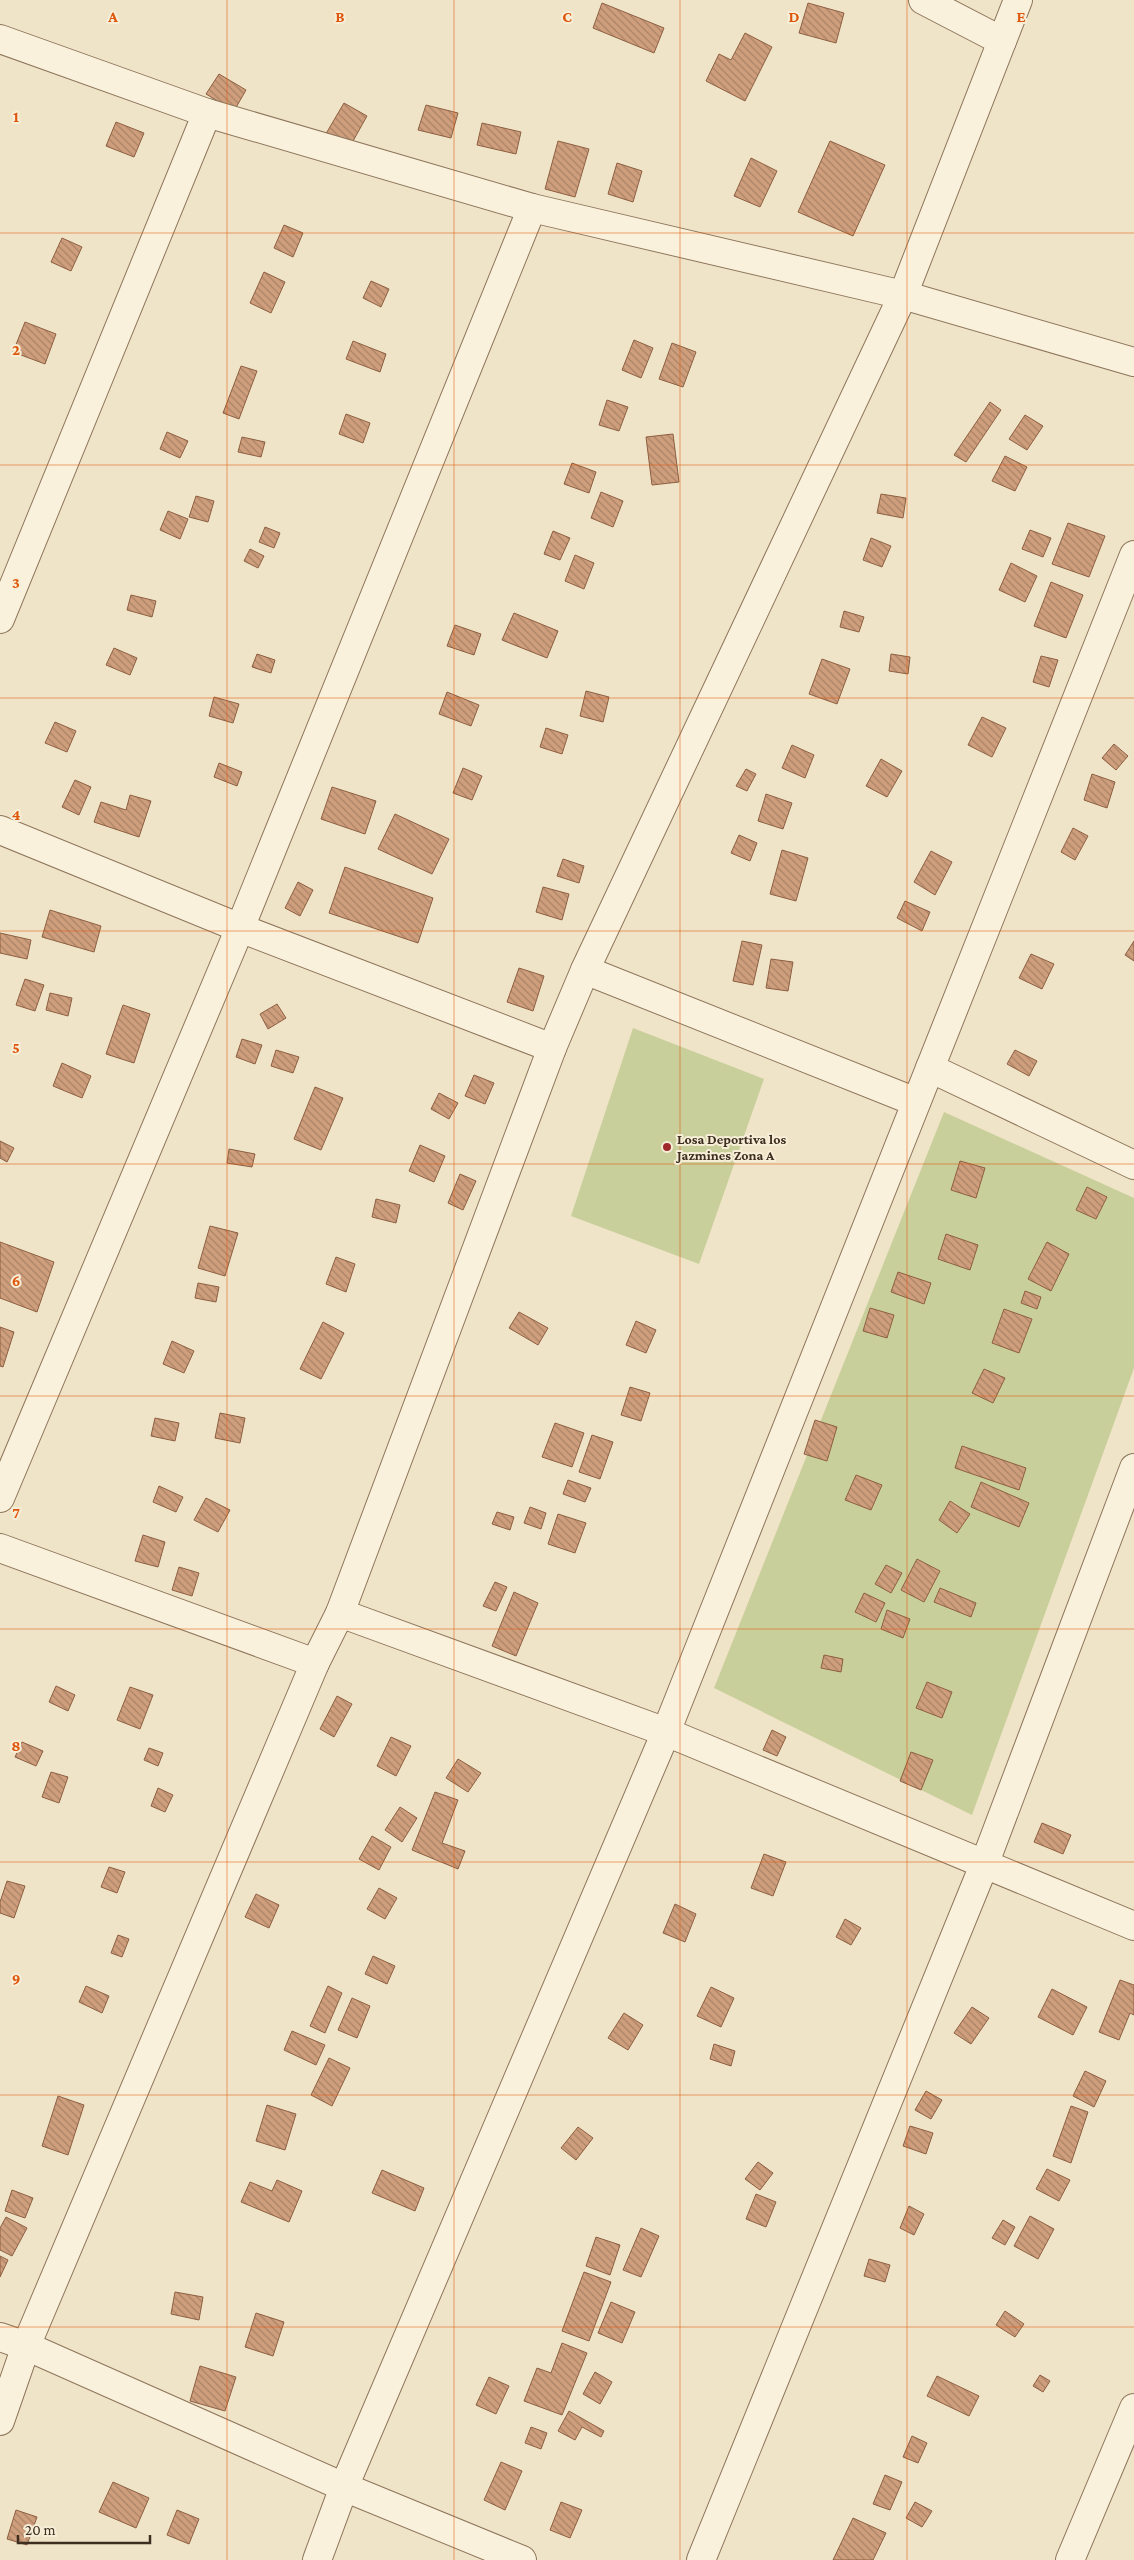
<svg xmlns="http://www.w3.org/2000/svg" width="1134" height="2560" font-family="'Crimson Pro',serif">
  <style>
    .grass { fill: #c9cf9b }
    .building { fill: url(#building-back-hatch); stroke: #8d5f41 }
    .lines { fill: none; stroke-linecap: round; stroke-linejoin: round }
    .minor-casing { stroke: #8d765c; stroke-width: 30 }
    .minor { stroke: #faf1dc; stroke-width: 28 }
    .grid { fill: none; stroke: #df570d; stroke-width: 1; stroke-opacity: 0.55 }
    .poi-dot { fill: #9e2a2b; stroke: #f7eed8; stroke-width: 2 }
    .labels { text-anchor: middle; dominant-baseline: central; stroke-width: 4; stroke-linejoin: round; paint-order: stroke }
    .poi-label { font-size: 14px; font-weight: bold; fill: #3d2e20; stroke: #f7eed8; text-anchor: start }
    .grid-label { font-size: 16px; text-anchor: middle; font-weight: bold; fill: #df570d; stroke: #f7eed8; stroke-width: 4; stroke-linejoin: round; paint-order: stroke }
  </style>
  <defs>
    <pattern id="building-back-hatch" width="6" height="6" patternUnits="userSpaceOnUse" patternTransform="scale(1.25)"><rect width="6" height="6" fill="#cf9f7d"/><path d="M-1 5l2 2M0 0l6 6M5-1l2 2" fill="none" stroke="#a98266"/></pattern>
  </defs>
  <rect width="100%" height="100%" fill="#f0e4c8"/>
  <g class="grass">
    <polygon points="633,1028 764,1079 699,1264 571,1216"/>
    <polygon points="944,1112 1134,1198 1134,1368 972,1815 714,1688"/>
  </g>
  <g class="building">
    <polygon points="602,3 664,28 654,53 593,28"/>
    <polygon points="808,3 844,13 836,43 799,33"/>
    <polygon points="745,33 772,47 745,101 706,81 719,54 731,60"/>
    <polygon points="219,74 246,90 234,111 206,94"/>
    <polygon points="344,103 367,116 348,150 324,137"/>
    <polygon points="426,105 458,113 451,138 418,130"/>
    <polygon points="116,122 144,133 134,157 106,146"/>
    <polygon points="482,123 521,132 516,154 477,145"/>
    <polygon points="558,141 589,149 575,197 545,189"/>
    <polygon points="830,141 885,165 853,236 798,212"/>
    <polygon points="751,158 777,171 760,207 734,196"/>
    <polygon points="617,163 642,171 633,202 608,194"/>
    <polygon points="284,225 303,233 293,257 274,248"/>
    <polygon points="62,238 82,247 71,271 51,262"/>
    <polygon points="264,272 285,282 271,313 250,303"/>
    <polygon points="371,281 389,289 381,307 363,298"/>
    <polygon points="25,322 56,334 45,364 13,352"/>
    <polygon points="634,340 653,348 641,378 622,370"/>
    <polygon points="353,341 386,354 380,372 346,359"/>
    <polygon points="672,343 696,352 683,387 659,379"/>
    <polygon points="241,366 257,371 239,419 223,413"/>
    <polygon points="607,400 628,407 619,431 599,425"/>
    <polygon points="990,402 1001,410 966,462 954,455"/>
    <polygon points="346,414 370,423 363,443 339,434"/>
    <polygon points="1025,415 1043,426 1027,450 1009,439"/>
    <polygon points="167,432 188,441 180,458 160,449"/>
    <polygon points="673,434 679,482 652,485 646,437"/>
    <polygon points="242,437 265,442 261,457 238,452"/>
    <polygon points="1005,456 1027,467 1015,491 992,481"/>
    <polygon points="572,463 596,472 589,493 564,484"/>
    <polygon points="601,492 623,501 613,527 591,518"/>
    <polygon points="881,494 906,498 903,518 877,513"/>
    <polygon points="196,496 214,501 208,522 189,517"/>
    <polygon points="168,511 188,519 180,539 160,530"/>
    <polygon points="1068,523 1105,536 1089,577 1052,564"/>
    <polygon points="265,527 280,533 274,548 259,542"/>
    <polygon points="1030,530 1051,538 1043,557 1022,549"/>
    <polygon points="553,531 570,538 560,560 544,554"/>
    <polygon points="871,538 891,546 882,567 863,560"/>
    <polygon points="250,549 264,556 258,568 244,561"/>
    <polygon points="575,555 594,563 584,589 565,581"/>
    <polygon points="1011,563 1037,576 1025,602 999,590"/>
    <polygon points="1051,582 1083,595 1066,638 1034,626"/>
    <polygon points="131,595 156,601 152,617 127,610"/>
    <polygon points="844,611 864,617 859,632 840,627"/>
    <polygon points="514,613 558,631 547,658 502,640"/>
    <polygon points="455,625 481,634 474,655 447,646"/>
    <polygon points="114,648 137,658 130,675 106,665"/>
    <polygon points="257,654 275,660 271,673 252,667"/>
    <polygon points="891,654 910,657 908,674 889,671"/>
    <polygon points="1041,656 1058,660 1049,687 1033,682"/>
    <polygon points="822,659 850,669 837,704 809,694"/>
    <polygon points="586,691 609,697 603,722 580,716"/>
    <polygon points="447,692 479,705 471,726 439,714"/>
    <polygon points="214,697 239,704 233,723 209,716"/>
    <polygon points="982,717 1006,728 992,757 968,745"/>
    <polygon points="55,722 76,731 67,752 45,743"/>
    <polygon points="546,728 568,735 562,754 540,747"/>
    <polygon points="1114,744 1128,756 1116,770 1102,758"/>
    <polygon points="792,745 814,755 805,778 782,768"/>
    <polygon points="881,759 902,771 887,797 866,786"/>
    <polygon points="219,763 242,772 237,786 214,777"/>
    <polygon points="463,768 482,776 472,800 453,793"/>
    <polygon points="746,769 756,774 747,791 736,786"/>
    <polygon points="1092,774 1115,782 1107,808 1084,800"/>
    <polygon points="75,780 91,787 79,815 62,807"/>
    <polygon points="332,787 376,801 365,834 321,819"/>
    <polygon points="766,794 792,803 783,829 758,821"/>
    <polygon points="130,795 151,801 139,837 94,822 101,802 126,810"/>
    <polygon points="395,814 449,839 432,874 378,849"/>
    <polygon points="1073,828 1088,836 1075,860 1061,852"/>
    <polygon points="739,835 757,843 750,861 731,853"/>
    <polygon points="782,850 808,858 796,901 770,894"/>
    <polygon points="931,851 952,862 935,895 914,882"/>
    <polygon points="563,859 584,866 579,883 557,876"/>
    <polygon points="345,867 433,898 418,943 329,913"/>
    <polygon points="298,882 313,890 300,916 285,908"/>
    <polygon points="543,887 569,894 562,920 536,912"/>
    <polygon points="905,901 930,912 922,931 897,918"/>
    <polygon points="50,910 101,926 94,952 42,937"/>
    <polygon points="0,933 31,940 27,959 0,953"/>
    <polygon points="742,941 762,945 753,985 733,981"/>
    <polygon points="1134,941 1134,961 1125,955"/>
    <polygon points="1031,954 1054,964 1042,989 1019,978"/>
    <polygon points="771,959 793,962 788,991 766,988"/>
    <polygon points="519,968 544,976 533,1011 507,1002"/>
    <polygon points="25,979 44,985 35,1011 16,1005"/>
    <polygon points="50,993 72,998 68,1016 46,1010"/>
    <polygon points="277,1004 286,1018 268,1029 260,1014"/>
    <polygon points="123,1005 150,1014 134,1063 106,1054"/>
    <polygon points="242,1039 262,1045 255,1064 236,1057"/>
    <polygon points="276,1050 299,1057 293,1073 271,1066"/>
    <polygon points="1015,1050 1037,1061 1029,1076 1007,1064"/>
    <polygon points="62,1063 91,1076 82,1098 53,1086"/>
    <polygon points="474,1075 494,1083 485,1104 465,1096"/>
    <polygon points="315,1087 343,1098 321,1150 294,1139"/>
    <polygon points="439,1093 458,1103 449,1119 431,1109"/>
    <polygon points="0,1141 14,1148 7,1162 0,1158"/>
    <polygon points="420,1145 445,1156 434,1182 409,1171"/>
    <polygon points="229,1149 255,1154 252,1167 227,1163"/>
    <polygon points="960,1161 985,1168 976,1198 951,1190"/>
    <polygon points="460,1174 476,1181 463,1210 448,1203"/>
    <polygon points="1087,1187 1107,1197 1096,1219 1076,1210"/>
    <polygon points="376,1199 400,1205 396,1223 372,1217"/>
    <polygon points="210,1226 238,1233 225,1276 198,1268"/>
    <polygon points="946,1234 978,1245 970,1270 938,1259"/>
    <polygon points="0,1242 54,1262 37,1312 0,1298"/>
    <polygon points="1047,1242 1069,1254 1051,1291 1028,1279"/>
    <polygon points="336,1257 355,1264 346,1292 326,1284"/>
    <polygon points="898,1272 931,1283 924,1304 891,1292"/>
    <polygon points="198,1283 219,1287 216,1302 195,1298"/>
    <polygon points="1025,1291 1041,1297 1037,1309 1021,1303"/>
    <polygon points="870,1308 894,1315 887,1338 863,1331"/>
    <polygon points="1004,1309 1032,1319 1019,1353 992,1343"/>
    <polygon points="519,1312 548,1328 538,1345 509,1328"/>
    <polygon points="636,1321 656,1330 646,1353 626,1345"/>
    <polygon points="323,1322 344,1333 321,1379 300,1369"/>
    <polygon points="0,1327 14,1332 3,1367 0,1366"/>
    <polygon points="172,1341 194,1351 184,1373 163,1364"/>
    <polygon points="984,1369 1005,1378 993,1403 972,1393"/>
    <polygon points="630,1387 650,1393 641,1421 621,1415"/>
    <polygon points="220,1413 245,1418 240,1443 215,1438"/>
    <polygon points="155,1418 179,1423 175,1441 151,1436"/>
    <polygon points="815,1420 837,1427 827,1461 804,1454"/>
    <polygon points="555,1423 584,1433 572,1467 542,1457"/>
    <polygon points="592,1435 613,1442 600,1479 579,1472"/>
    <polygon points="962,1446 1026,1468 1019,1490 955,1468"/>
    <polygon points="856,1475 882,1485 871,1510 845,1500"/>
    <polygon points="568,1480 591,1488 585,1502 563,1494"/>
    <polygon points="981,1482 1029,1503 1019,1527 971,1507"/>
    <polygon points="159,1486 183,1497 176,1512 153,1502"/>
    <polygon points="206,1498 230,1510 218,1532 194,1520"/>
    <polygon points="950,1501 970,1514 957,1533 939,1520"/>
    <polygon points="530,1507 546,1513 541,1529 524,1523"/>
    <polygon points="497,1512 514,1517 510,1530 492,1524"/>
    <polygon points="558,1514 586,1523 575,1553 548,1544"/>
    <polygon points="143,1535 165,1542 158,1567 135,1561"/>
    <polygon points="917,1559 940,1571 924,1602 901,1590"/>
    <polygon points="886,1565 902,1573 891,1593 875,1584"/>
    <polygon points="179,1567 199,1573 192,1596 172,1590"/>
    <polygon points="495,1582 507,1587 496,1611 483,1606"/>
    <polygon points="940,1588 976,1603 971,1617 934,1602"/>
    <polygon points="514,1592 538,1603 516,1656 492,1646"/>
    <polygon points="864,1593 885,1603 876,1622 855,1612"/>
    <polygon points="887,1610 910,1619 903,1638 881,1629"/>
    <polygon points="824,1655 843,1659 841,1672 821,1668"/>
    <polygon points="927,1682 952,1692 942,1718 916,1708"/>
    <polygon points="56,1686 75,1695 68,1711 49,1702"/>
    <polygon points="130,1687 153,1695 140,1729 117,1720"/>
    <polygon points="337,1696 352,1704 334,1737 320,1729"/>
    <polygon points="772,1730 786,1737 777,1756 763,1750"/>
    <polygon points="391,1737 411,1746 396,1776 377,1766"/>
    <polygon points="22,1742 43,1751 36,1766 15,1757"/>
    <polygon points="149,1748 163,1753 158,1766 144,1760"/>
    <polygon points="911,1752 933,1760 921,1790 900,1781"/>
    <polygon points="458,1759 481,1773 468,1792 446,1778"/>
    <polygon points="51,1772 68,1777 59,1803 42,1797"/>
    <polygon points="158,1788 173,1795 165,1812 151,1806"/>
    <polygon points="435,1792 458,1800 442,1843 465,1851 458,1869 412,1850"/>
    <polygon points="400,1807 417,1818 402,1842 385,1830"/>
    <polygon points="1042,1823 1071,1835 1063,1854 1034,1842"/>
    <polygon points="372,1836 391,1847 379,1870 359,1859"/>
    <polygon points="764,1854 786,1862 773,1896 751,1888"/>
    <polygon points="109,1867 125,1872 117,1893 101,1887"/>
    <polygon points="7,1881 25,1886 14,1918 0,1913 0,1902"/>
    <polygon points="379,1888 397,1898 385,1919 367,1909"/>
    <polygon points="256,1894 279,1905 269,1928 245,1917"/>
    <polygon points="675,1904 696,1914 685,1942 663,1933"/>
    <polygon points="845,1919 861,1928 851,1945 836,1937"/>
    <polygon points="118,1935 129,1939 122,1957 111,1953"/>
    <polygon points="373,1956 395,1966 387,1984 365,1974"/>
    <polygon points="1120,1980 1134,1985 1134,2015 1130,2013 1119,2040 1099,2032"/>
    <polygon points="86,1986 109,1996 102,2013 79,2002"/>
    <polygon points="328,1986 342,1993 325,2033 310,2026"/>
    <polygon points="711,1987 734,1998 721,2027 697,2016"/>
    <polygon points="1052,1989 1087,2007 1073,2035 1038,2017"/>
    <polygon points="352,1998 370,2006 357,2038 338,2030"/>
    <polygon points="972,2007 989,2018 971,2044 954,2033"/>
    <polygon points="624,2013 643,2025 628,2050 608,2038"/>
    <polygon points="292,2031 325,2045 316,2065 284,2050"/>
    <polygon points="714,2044 735,2051 731,2066 710,2059"/>
    <polygon points="329,2058 350,2068 332,2106 311,2095"/>
    <polygon points="1085,2071 1106,2081 1094,2107 1073,2096"/>
    <polygon points="926,2091 942,2100 931,2119 915,2110"/>
    <polygon points="58,2096 84,2105 68,2155 42,2146"/>
    <polygon points="267,2105 296,2114 285,2150 256,2141"/>
    <polygon points="1071,2106 1088,2112 1071,2163 1053,2156"/>
    <polygon points="910,2126 933,2133 926,2154 903,2146"/>
    <polygon points="578,2127 593,2138 576,2160 561,2148"/>
    <polygon points="758,2162 773,2173 760,2190 745,2179"/>
    <polygon points="1047,2169 1070,2180 1059,2201 1036,2189"/>
    <polygon points="382,2170 424,2188 415,2211 372,2193"/>
    <polygon points="277,2180 302,2191 289,2222 241,2202 250,2182 272,2191"/>
    <polygon points="12,2190 33,2198 25,2218 5,2211"/>
    <polygon points="756,2194 776,2202 766,2227 746,2219"/>
    <polygon points="909,2206 924,2214 914,2235 900,2228"/>
    <polygon points="1030,2216 1054,2229 1038,2259 1014,2246"/>
    <polygon points="6,2217 27,2228 12,2256 0,2250 0,2228"/>
    <polygon points="1003,2220 1015,2227 1005,2245 992,2238"/>
    <polygon points="641,2228 659,2236 641,2277 623,2270"/>
    <polygon points="596,2237 620,2245 610,2275 586,2266"/>
    <polygon points="0,2256 8,2260 0,2277"/>
    <polygon points="869,2259 890,2265 885,2282 864,2276"/>
    <polygon points="584,2272 611,2282 589,2341 562,2331"/>
    <polygon points="175,2292 203,2297 199,2320 171,2314"/>
    <polygon points="611,2302 635,2312 622,2343 598,2333"/>
    <polygon points="1005,2311 1024,2324 1015,2337 996,2325"/>
    <polygon points="256,2313 284,2322 273,2356 245,2347"/>
    <polygon points="562,2343 587,2353 562,2415 524,2401 537,2368 551,2373"/>
    <polygon points="200,2366 236,2377 225,2411 190,2401"/>
    <polygon points="595,2372 612,2382 600,2404 583,2394"/>
    <polygon points="1040,2375 1050,2381 1043,2392 1033,2386"/>
    <polygon points="937,2376 979,2396 969,2416 927,2396"/>
    <polygon points="489,2377 509,2386 496,2414 476,2405"/>
    <polygon points="569,2411 604,2431 601,2437 582,2427 575,2440 558,2431"/>
    <polygon points="531,2427 547,2433 541,2449 525,2443"/>
    <polygon points="912,2436 927,2443 918,2463 903,2457"/>
    <polygon points="501,2462 522,2471 505,2510 484,2500"/>
    <polygon points="885,2475 902,2482 890,2510 873,2504"/>
    <polygon points="113,2482 149,2498 136,2528 99,2512"/>
    <polygon points="561,2502 582,2510 570,2538 550,2530"/>
    <polygon points="915,2502 932,2511 922,2527 906,2518"/>
    <polygon points="16,2510 37,2517 27,2545 7,2539"/>
    <polygon points="177,2510 199,2519 189,2544 167,2535"/>
    <polygon points="853,2518 886,2533 873,2560 833,2560"/>
  </g>
  <g class="lines">
    <g class="minor-casing">
      <g id="minor">
        <polyline points="923,0 1002,41"/>
        <polyline points="0,39 207,113 532,208 903,295 1134,362"/>
        <polyline points="0,619 207,113"/>
        <polyline points="0,830 240,928 552,1048"/>
        <polyline points="585,970 916,1102"/>
        <polyline points="930,1068 1134,1165"/>
        <polyline points="0,1498 240,928 532,208"/>
        <polyline points="0,1548 315,1663"/>
        <polyline points="340,1613 666,1732 1134,1926"/>
        <polyline points="0,2337 26,2346 344,2487 522,2560"/>
        <polyline points="0,2421 26,2346 315,1663 340,1613 552,1048 585,970 903,295 1018,0"/>
        <polyline points="317,2560 344,2487 666,1732 1134,555"/>
        <polyline points="701,2560 984,1865 1134,1468"/>
        <polyline points="1070,2560 1134,2408"/>
      </g>
    </g>
    <use href="#minor" class="minor"/>
  </g>
  <path class="grid" d="M227 0V2560M454 0V2560M680 0V2560M907 0V2560M0 233H1134M0 465H1134M0 698H1134M0 931H1134M0 1164H1134M0 1396H1134M0 1629H1134M0 1862H1134M0 2095H1134M0 2327H1134"/>
  <circle class="poi-dot" cx="667" cy="1147" r="5"/>
  <g class="labels">
    <g class="poi-label">
      <text x="677" y="1139">Losa Deportiva los<tspan x="677" dy="16">Jazmines Zona A</tspan></text>
    </g>
  </g>
  <g class="grid-label">
    <text x="113" y="22">A</text>
    <text x="340" y="22">B</text>
    <text x="567" y="22">C</text>
    <text x="794" y="22">D</text>
    <text x="1021" y="22">E</text>
    <text x="16" y="122">1</text>
    <text x="16" y="355">2</text>
    <text x="16" y="588">3</text>
    <text x="16" y="820">4</text>
    <text x="16" y="1053">5</text>
    <text x="16" y="1286">6</text>
    <text x="16" y="1518">7</text>
    <text x="16" y="1751">8</text>
    <text x="16" y="1984">9</text>
  </g>
  <path d="M18 2535v8h132v-8" fill="none" stroke="#3d2e20" stroke-width="2.5"/>
  <text x="25" y="2535" font-size="15" fill="#3d2e20" stroke="#f7eed8" stroke-width="4" paint-order="stroke">20 m</text>
</svg>
